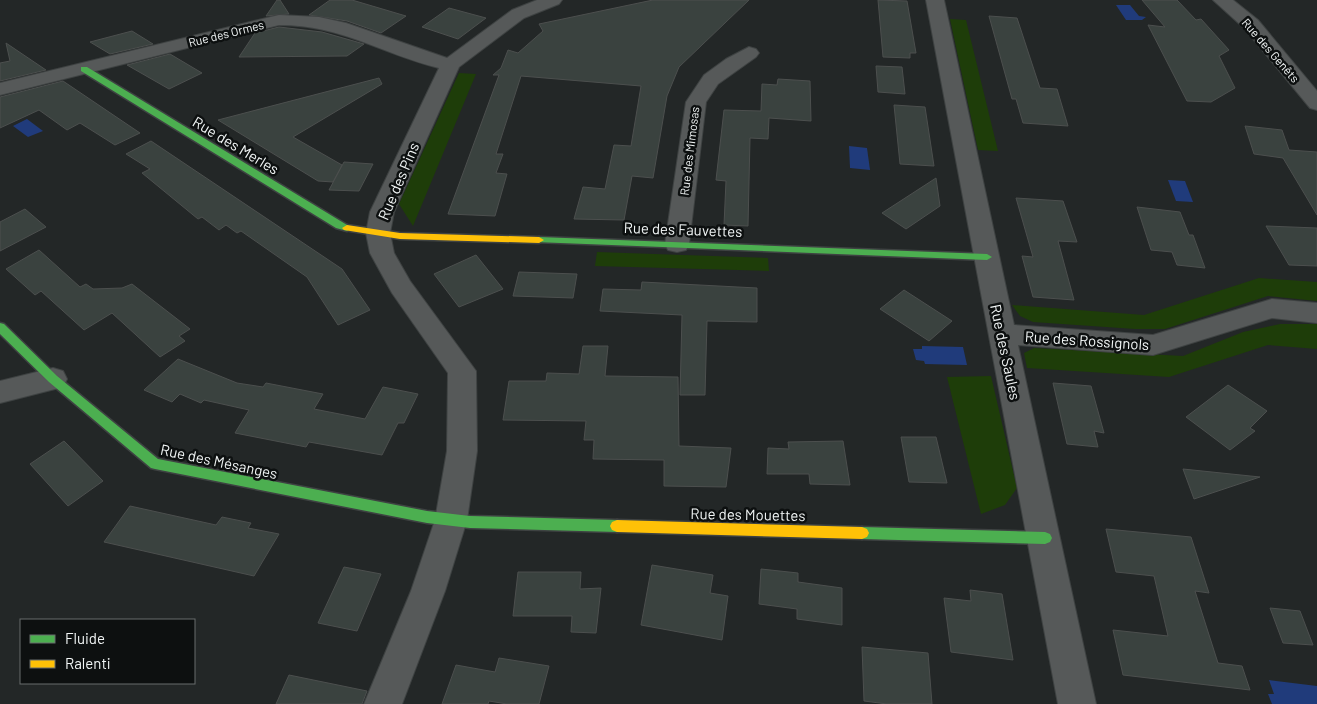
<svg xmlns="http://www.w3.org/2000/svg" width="1317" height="704" font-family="Barlow,sans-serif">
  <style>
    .green { fill: #1e3d09 }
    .water { fill: #203b7b }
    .building { fill: #3a423f; stroke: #4c4f4e }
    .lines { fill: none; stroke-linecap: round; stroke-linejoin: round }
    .street-casing { stroke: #3e4242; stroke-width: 2 }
    .fast-casing { stroke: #3e4242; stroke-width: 3 }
    .slow-casing { stroke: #3e4242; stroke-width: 3 }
    .street { fill: #565959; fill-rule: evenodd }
    .fast { fill: #4caf50; fill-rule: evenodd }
    .slow { fill: #ffc107; fill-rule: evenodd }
    .labels { text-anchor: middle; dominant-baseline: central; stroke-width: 5; stroke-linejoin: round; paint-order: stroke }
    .far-street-label { font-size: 12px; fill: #f2f6f6; stroke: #0d1010 }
    .street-label { font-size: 15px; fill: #f2f6f6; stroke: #0d1010 }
  </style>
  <rect width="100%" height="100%" fill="#232727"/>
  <g class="green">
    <polygon points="950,19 966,20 998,151 978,150"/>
    <polygon points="459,73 476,74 413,226 399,204"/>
    <polygon points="597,252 768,258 769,271 595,266"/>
    <polygon points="1259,278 1317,282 1317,301 1268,296 1165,329 1135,329 1033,322 1020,316 1012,305 1144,315"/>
    <polygon points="1280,324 1317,324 1317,349 1268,345 1169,377 1027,368 1024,353 1034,348 1183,356 1243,332"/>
    <polygon points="991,376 1017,488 1005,505 981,514 947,377"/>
  </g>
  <g class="water">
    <polygon points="1116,5 1130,5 1139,16 1146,17 1142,20 1126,20"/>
    <polygon points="27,119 43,131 28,137 13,126"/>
    <polygon points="849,146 867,148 870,170 850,168"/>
    <polygon points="1168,180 1185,181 1193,202 1176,201"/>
    <polygon points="922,346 963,347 967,365 925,364 924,361 916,360 913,349 922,349"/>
    <polygon points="1269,680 1317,686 1317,704 1272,704 1268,694 1274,694"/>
  </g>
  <g class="building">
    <polygon points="277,0 280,0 289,14 266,16"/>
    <polygon points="330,0 352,0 406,16 381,33 347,21 309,15"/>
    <polygon points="653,0 749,0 679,67 667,96 653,178 632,176 624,220 574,219 583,187 605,189 614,145 631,146 641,86 521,76 496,154 503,154 496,173 507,174 495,216 448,214 499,75 493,75 501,68 508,50 518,53 543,31 539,24"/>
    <polygon points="878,0 907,1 916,53 910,53 910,58 883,57"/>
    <polygon points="1142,0 1177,0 1196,20 1201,19 1229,50 1219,56 1235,88 1211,102 1187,101 1148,25 1165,27"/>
    <polygon points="449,8 486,18 458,39 422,27"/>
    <polygon points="989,16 1017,18 1040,88 1057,89 1068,126 1023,123 1016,99 1012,99"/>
    <polygon points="279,27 322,32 364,44 347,56 239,57 255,33"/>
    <polygon points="132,31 153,44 110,54 90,42"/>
    <polygon points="6,43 46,70 0,81 0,63 10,61"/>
    <polygon points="170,54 202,73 169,89 127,65"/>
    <polygon points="876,66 902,67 905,94 878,92"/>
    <polygon points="379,78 382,84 293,137 342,165 333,182 318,181 218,120"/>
    <polygon points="778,79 810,81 811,121 769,118 768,139 750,138 748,226 724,225 726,181 716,180 724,110 761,111 762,84 777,85"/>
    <polygon points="63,81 140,133 115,145 80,123 67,130 39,110 0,128 0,97"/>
    <polygon points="894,105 925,107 934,166 900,164"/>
    <polygon points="1245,126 1282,130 1289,150 1317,152 1317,215 1283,158 1254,154"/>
    <polygon points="151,141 342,269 370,310 338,325 307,277 241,231 237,233 226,225 219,230 202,217 198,219 142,173 150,169 126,154"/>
    <polygon points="344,162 373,164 359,191 329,190"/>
    <polygon points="936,178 940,206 906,229 882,213"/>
    <polygon points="1016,198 1063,201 1077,242 1058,241 1074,300 1033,297 1022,256 1033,257"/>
    <polygon points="1137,207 1180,212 1189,235 1193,235 1205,268 1177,265 1172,252 1151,250"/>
    <polygon points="25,209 46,227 0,251 0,222"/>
    <polygon points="1266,226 1317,228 1317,266 1289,265"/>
    <polygon points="39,250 80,287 86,284 93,289 122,288 132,284 190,329 179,336 185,341 160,357 112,313 84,330 41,291 35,295 6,269"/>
    <polygon points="476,255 503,289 459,307 434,274"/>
    <polygon points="519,272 577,274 573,298 513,296"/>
    <polygon points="642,282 757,288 757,322 707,321 705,395 680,395 682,315 600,311 603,289 641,290"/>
    <polygon points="904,290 952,321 929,341 880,309"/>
    <polygon points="583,346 608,346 605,376 678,377 679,446 731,448 726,487 664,486 664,460 593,459 594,440 584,440 586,421 503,420 509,381 546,381 547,373 579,374"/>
    <polygon points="178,359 237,383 263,387 266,383 323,394 314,409 365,419 383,387 418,394 404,423 398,423 382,455 309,442 306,447 235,433 249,410 204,400 201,403 180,394 172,402 144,390"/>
    <polygon points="1053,383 1091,386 1104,433 1094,431 1098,447 1067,444"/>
    <polygon points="1228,385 1267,411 1250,428 1255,431 1230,450 1186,417"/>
    <polygon points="901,437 936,437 947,483 909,482"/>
    <polygon points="64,441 103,481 68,506 30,464"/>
    <polygon points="843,441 850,485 810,484 809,474 767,474 768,448 789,449 788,442"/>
    <polygon points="1183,469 1260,477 1194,499"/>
    <polygon points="130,506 216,525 222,517 251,523 248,528 279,534 254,576 104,542"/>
    <polygon points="1106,529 1191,537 1209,593 1195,591 1218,663 1242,666 1250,690 1123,675 1113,630 1168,636 1154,576 1116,572"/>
    <polygon points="652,565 713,575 710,593 728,596 722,640 641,625"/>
    <polygon points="344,567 381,574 357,631 318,623"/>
    <polygon points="761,569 798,573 798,582 842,588 842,625 797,619 797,609 759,604"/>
    <polygon points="518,572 581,572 580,589 601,588 596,633 571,632 572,616 513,616"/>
    <polygon points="970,590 1002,594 1013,660 951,652 944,598 971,601"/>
    <polygon points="1270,608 1300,611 1313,645 1283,643"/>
    <polygon points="862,647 928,653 932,704 887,704 864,701"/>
    <polygon points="499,658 549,666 539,704 507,704 489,701 488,704 442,704 456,665 495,672"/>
    <polygon points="289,675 367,691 362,704 276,704"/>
  </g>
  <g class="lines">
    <g class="street-casing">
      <g id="street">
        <path d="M537 0H562L559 4 524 18 459 67 394 212 390 233 394 253 410 281 476 371 477 451 467 520 445 591 402 704H364L411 591 435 520 447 451 448 373 392 293 370 253 366 233 370 212 439 68C381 54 343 25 279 25L0 95V83L279 15 319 17 346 23 447 58 512 10Z"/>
        <polygon points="926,0 944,0 1014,325 1153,335 1272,299 1317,303 1317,323 1272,318 1153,355 1018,345 1096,704 1058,704"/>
        <polygon points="1213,0 1233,0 1258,20 1317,91 1317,110 1310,108 1244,28"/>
        <polygon points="749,47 756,49 759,53 756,57 718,84 706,102 689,244 686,250 677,252 668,250 665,244 686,102 704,75 726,59"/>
        <polygon points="53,368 63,371 67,379 63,387 0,403 0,381"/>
      </g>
    </g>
    <g class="fast-casing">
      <g id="fast">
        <polygon points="81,67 87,67 352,228 347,231 336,228 81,71"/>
        <polygon points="539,237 987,254 992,257 987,260 535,242 534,240"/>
        <polygon points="0,323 4,324 57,376 158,459 427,511 470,516 617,520 622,522 624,526 622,530 617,532 470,528 427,523 155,469 151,468 49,382 0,334"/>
        <polygon points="862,527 1045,532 1050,534 1052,538 1050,542 1045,544 862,539 857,537 855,533 857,529"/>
      </g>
    </g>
    <g class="slow-casing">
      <g id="slow">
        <polygon points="347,225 400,233 539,237 544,240 539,243 400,239 344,230 342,228"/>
        <polygon points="617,520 862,527 867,529 869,533 867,537 862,539 617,532 612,530 610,526 612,522"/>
      </g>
    </g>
    <use href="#street" class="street"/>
    <use href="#fast" class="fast"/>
    <use href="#slow" class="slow"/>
  </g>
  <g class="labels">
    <g class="far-street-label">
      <text transform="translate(226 33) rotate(-14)">Rue des Ormes</text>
      <text transform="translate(1271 50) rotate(49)">Rue des Genêts</text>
      <text transform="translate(689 151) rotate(-83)">Rue des Mimosas</text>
    </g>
    <g class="street-label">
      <text transform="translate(236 145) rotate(31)">Rue des Merles</text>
      <text transform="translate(398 181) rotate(-67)">Rue des Pins</text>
      <text transform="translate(683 229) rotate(2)">Rue des Fauvettes</text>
      <text transform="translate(1087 340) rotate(4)">Rue des Rossignols</text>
      <text transform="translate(1006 352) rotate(78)">Rue des Saules</text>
      <text transform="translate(219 461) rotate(12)">Rue des Mésanges</text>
      <text transform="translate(748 514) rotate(1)">Rue des Mouettes</text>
    </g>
  </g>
  <rect x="20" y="619" width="175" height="65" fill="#0d1010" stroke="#696c6c"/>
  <rect x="30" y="635" width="25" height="8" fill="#4caf50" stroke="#696c6c"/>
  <text x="65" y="644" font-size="15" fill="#f2f6f6">Fluide</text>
  <rect x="30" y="660" width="25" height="8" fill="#ffc107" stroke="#696c6c"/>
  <text x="65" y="669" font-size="15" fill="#f2f6f6">Ralenti</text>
</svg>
